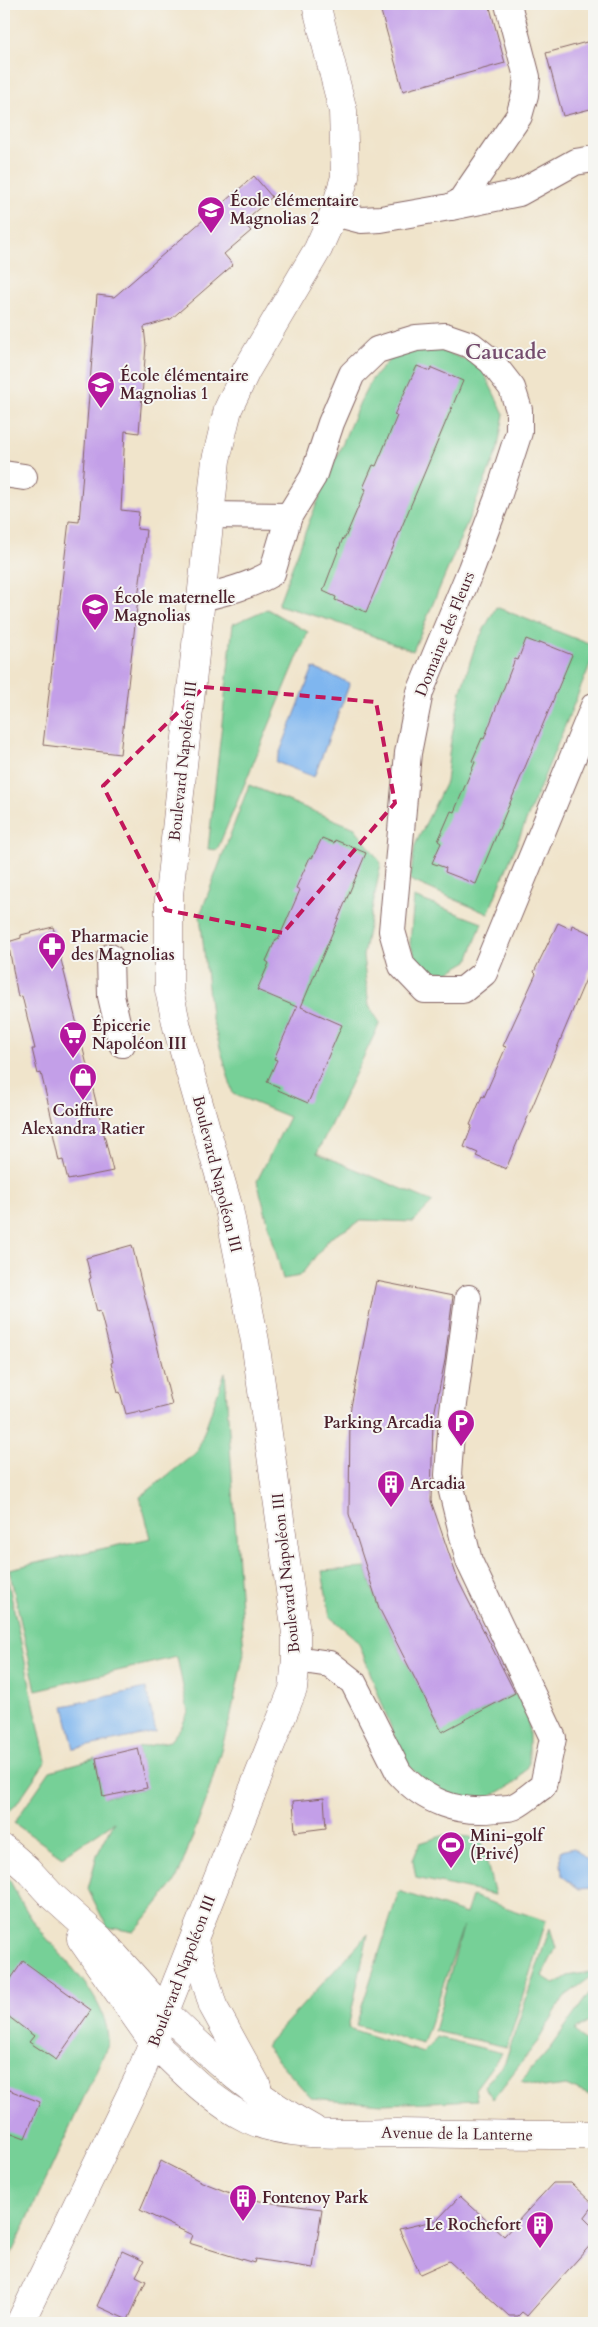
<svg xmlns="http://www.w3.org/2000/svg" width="598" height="2327" font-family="Cardo,serif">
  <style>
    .green { fill: #76d097; stroke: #607861 }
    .water { fill: #7fb6ef; stroke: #646a8d }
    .building { fill: #c39fe8 }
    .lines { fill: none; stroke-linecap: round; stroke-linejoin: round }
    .minor-casing { stroke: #846463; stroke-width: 28 }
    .tertiary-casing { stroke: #846463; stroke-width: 29 }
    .secondary-casing { stroke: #846463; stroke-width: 29 }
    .minor { stroke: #fff; stroke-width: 26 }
    .tertiary { stroke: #fff; stroke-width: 28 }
    .secondary { stroke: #fff; stroke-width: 28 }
    .marked { fill: none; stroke: #c2185b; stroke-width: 4; stroke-dasharray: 10 6; stroke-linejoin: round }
    .labels { text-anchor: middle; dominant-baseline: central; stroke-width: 4; stroke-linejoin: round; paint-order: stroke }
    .poi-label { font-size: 16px; font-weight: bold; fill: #4a1f2b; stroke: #f6f6f2; text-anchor: start }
    .street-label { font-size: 16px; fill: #4a1f2b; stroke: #f6f6f2 }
    .district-label { font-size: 21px; font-weight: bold; fill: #744c6d; stroke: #f6f6f2 }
  </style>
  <rect width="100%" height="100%" fill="#f6f6f2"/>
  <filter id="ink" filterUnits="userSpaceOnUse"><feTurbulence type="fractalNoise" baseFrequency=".02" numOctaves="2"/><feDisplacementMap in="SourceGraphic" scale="10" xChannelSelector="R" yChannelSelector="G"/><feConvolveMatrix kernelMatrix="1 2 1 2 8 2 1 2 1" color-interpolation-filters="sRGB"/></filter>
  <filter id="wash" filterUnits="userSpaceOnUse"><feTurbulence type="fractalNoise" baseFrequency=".0096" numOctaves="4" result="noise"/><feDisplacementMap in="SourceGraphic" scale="20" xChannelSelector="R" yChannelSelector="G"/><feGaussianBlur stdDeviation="1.12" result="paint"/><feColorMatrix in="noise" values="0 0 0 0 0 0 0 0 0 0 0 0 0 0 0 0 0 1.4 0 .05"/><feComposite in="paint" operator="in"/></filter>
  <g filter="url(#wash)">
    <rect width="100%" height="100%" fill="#f0e4cb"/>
    <g class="green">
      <polygon points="414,346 443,351 469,361 483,371 504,414 497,452 413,651 333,621 278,605 309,522 360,402 372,379 395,354"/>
      <polygon points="496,607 594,646 594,655 488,914 410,880 415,845 446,782 450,746 461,691 475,646"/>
      <polygon points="267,609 308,632 217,850 208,849 233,624"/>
      <polygon points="249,785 355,828 381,863 363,956 369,1006 380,1023 317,1153 433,1202 413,1222 363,1220 330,1238 300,1276 283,1279 257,1181 289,1117 233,1094 211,1015 200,915"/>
      <polygon points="414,897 482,923 468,961 449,972 430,971 417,961 410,944"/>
      <polygon points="225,1372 244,1653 230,1719 206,1801 176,1881 134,1932 107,1927 88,1889 97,1855 114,1822 62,1857 14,1823 50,1771 96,1758 104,1797 146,1788 138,1748 170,1741 182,1726 188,1712 177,1657 36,1690 9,1569 151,1538 140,1497 197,1452"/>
      <polygon points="4,1562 46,1761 15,1806 4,1815"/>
      <polygon points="366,1568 379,1608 442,1731 516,1693 529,1719 529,1763 518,1781 478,1804 433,1788 411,1768 397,1743 358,1641 330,1617 322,1571"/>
      <polygon points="445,1835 470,1837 482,1843 495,1895 416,1878 413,1860 420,1843"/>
      <path d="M4 1870C14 1888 24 1909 37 1926 63 1961 110 1998 108 2045L4 2270Z"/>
      <polygon points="399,1891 466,1914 472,1896 546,1921 507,2047 434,2031 463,1927 423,2044 356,2025"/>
      <polygon points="550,1928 556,1948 542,1976 555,1984 568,1976 590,1972 591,1977 564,1997 538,2041 493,2099 484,2086 505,2062"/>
      <polygon points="368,1934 348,2028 423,2053 437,2037 502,2053 475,2089 477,2100 382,2104 311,2098 265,2046"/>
      <polygon points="593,1988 594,2019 575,2030 594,2052 594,2097 566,2085 543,2088 521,2081 550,2048"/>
    </g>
    <g class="water">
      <polygon points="313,668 350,683 314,777 276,762"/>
      <polygon points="146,1688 156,1732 74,1749 64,1706"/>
      <polygon points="574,1848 594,1866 594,1888 579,1889 562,1876 560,1851"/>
    </g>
    <g id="blocks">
      <g class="building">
        <polygon points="379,4 489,4 505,63 403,91"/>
        <polygon points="594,40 594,108 563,116 546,53"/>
        <polygon points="254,176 272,197 243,222 251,231 224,254 233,265 171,319 144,327 146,346 139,433 125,431 121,510 139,512 137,529 146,530 120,754 43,745 69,521 79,522 97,295 114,297"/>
        <polygon points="417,366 430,371 432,368 463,381 366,612 335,600 336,597 323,591 343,538 345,538 366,489 363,488 373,465 376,466 397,416 394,415"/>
        <polygon points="526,639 539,644 540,642 572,655 476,884 445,872 446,868 432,863 441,843 438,841 451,811 454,812 475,762 472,761 482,738 484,739 515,659 518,660"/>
        <polygon points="322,838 334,843 335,840 366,853 301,1007 342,1025 308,1103 278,1090 279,1087 267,1082 277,1060 274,1059 297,1007 257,990 269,963 266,961 276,939 278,940 300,890 296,888 310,857 312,858"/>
        <polygon points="558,923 571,929 572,925 594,935 594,960 506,1169 476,1156 478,1153 464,1147 472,1126 470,1125 482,1096 484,1097 506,1047 503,1046 536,974 534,972"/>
        <polygon points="53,927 113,1171 68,1180 63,1160 59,1161 52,1128 54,1128 41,1073 38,1074 32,1049 35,1049 22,996 18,997 8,942 21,938 21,935"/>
        <polygon points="132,1245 172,1405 141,1413 140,1411 126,1414 120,1392 118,1393 111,1363 113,1362 100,1311 97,1312 89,1279 91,1278 86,1258"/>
        <polygon points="376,1281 453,1296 445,1360 433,1420 431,1501 458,1580 515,1693 442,1732 379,1608 349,1514 350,1412"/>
        <polygon points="138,1748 147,1788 103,1797 96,1758"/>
        <polygon points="324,1798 326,1828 295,1832 293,1801"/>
        <polygon points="23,1961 91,2010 56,2060 29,2042 34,2036 4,2013 4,1989"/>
        <polygon points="4,2088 40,2102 25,2138 4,2130"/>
        <polygon points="161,2161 202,2182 240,2197 265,2202 322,2209 313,2268 255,2259 254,2263 189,2243 192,2235 140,2210"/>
        <polygon points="553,2183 571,2183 594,2205 584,2218 594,2228 594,2241 527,2316 522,2312 518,2316 509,2316 449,2261 420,2274 399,2229 437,2220 460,2196 504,2236"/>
        <polygon points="122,2251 144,2261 136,2276 146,2281 128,2320 97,2306"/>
      </g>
    </g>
  </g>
  <g filter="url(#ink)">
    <use href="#blocks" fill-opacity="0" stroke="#846463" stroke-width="1"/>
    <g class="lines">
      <g class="minor-casing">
        <g id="minor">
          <polyline points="451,207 519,193 575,162 594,159"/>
          <polyline points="334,213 361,220 381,219 450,207 460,202 519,116 525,95 527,77 508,4"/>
          <polyline points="4,474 24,477"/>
          <polyline points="210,515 289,516"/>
          <path d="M201 598C226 592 250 586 272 573L289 516 313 477 331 423 352 374 377 350 416 338 445 336 471 345 491 361 512 388 519 410V432L497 500 471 569 420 692 408 753 392 931 402 966 425 990H463L484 973 594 706"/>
          <polyline points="110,957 111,996 122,1044"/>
          <path d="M296 1659 330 1664 353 1682 399 1773C425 1802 459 1814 496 1809 502 1808 510 1809 515 1806 525 1801 534 1792 543 1786L553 1738 469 1561 448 1475 452 1419 468 1298"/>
        </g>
      </g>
      <g class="tertiary-casing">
        <g id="tertiary">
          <polyline points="4,1849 27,1869 52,1896 100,1939 166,2013"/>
          <polyline points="81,1939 154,2043"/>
        </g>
      </g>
      <g class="secondary-casing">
        <g id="secondary">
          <polyline points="194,1941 213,2006 257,2086"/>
          <path d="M166 2013C211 2057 257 2099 313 2129"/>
          <path d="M154 2043C182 2070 212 2102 248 2119 289 2139 352 2133 397 2133 463 2134 529 2135 594 2135"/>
          <polyline points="20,2323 139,2077 293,1689 296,1659 296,1633 255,1341 229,1209 177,1027 169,990 169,895 216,460 228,409 246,371 318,249 334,213 345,177 343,111 316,4"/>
        </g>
      </g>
      <use href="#minor" class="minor"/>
      <use href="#tertiary" class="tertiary"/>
      <use href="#secondary" class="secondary"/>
    </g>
  </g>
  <path class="marked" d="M204 687 376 702 395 803 283 933 166 910 103 786Z"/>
  <defs>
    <g id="school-pin" transform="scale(1.4375)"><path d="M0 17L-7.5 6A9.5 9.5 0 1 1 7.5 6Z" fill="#b5179e" stroke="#f6f6f2"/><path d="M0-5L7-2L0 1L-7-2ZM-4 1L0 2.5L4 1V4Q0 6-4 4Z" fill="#fff"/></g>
    <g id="pharmacy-pin" transform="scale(1.4375)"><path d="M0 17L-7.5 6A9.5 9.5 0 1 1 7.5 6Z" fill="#b5179e" stroke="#f6f6f2"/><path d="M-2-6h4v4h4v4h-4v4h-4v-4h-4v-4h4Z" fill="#fff"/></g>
    <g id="supermarket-pin" transform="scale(1.4375)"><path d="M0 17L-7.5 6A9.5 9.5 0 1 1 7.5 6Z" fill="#b5179e" stroke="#f6f6f2"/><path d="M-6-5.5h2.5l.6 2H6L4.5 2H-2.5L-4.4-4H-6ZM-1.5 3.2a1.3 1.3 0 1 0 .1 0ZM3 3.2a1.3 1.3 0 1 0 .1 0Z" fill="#fff"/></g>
    <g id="shop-pin" transform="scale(1.4375)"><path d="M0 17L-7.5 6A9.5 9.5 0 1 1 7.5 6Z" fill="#b5179e" stroke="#f6f6f2"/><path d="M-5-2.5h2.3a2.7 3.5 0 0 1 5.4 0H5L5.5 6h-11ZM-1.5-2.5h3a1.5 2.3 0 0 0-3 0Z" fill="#fff"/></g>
    <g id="parking-pin" transform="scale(1.4375)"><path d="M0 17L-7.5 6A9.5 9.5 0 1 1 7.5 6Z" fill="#b5179e" stroke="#f6f6f2"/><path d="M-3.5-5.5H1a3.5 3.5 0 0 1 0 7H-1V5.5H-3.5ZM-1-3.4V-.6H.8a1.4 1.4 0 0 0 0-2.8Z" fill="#fff"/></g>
    <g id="building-pin" transform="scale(1.4375)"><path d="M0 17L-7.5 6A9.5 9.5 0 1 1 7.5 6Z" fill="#b5179e" stroke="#f6f6f2"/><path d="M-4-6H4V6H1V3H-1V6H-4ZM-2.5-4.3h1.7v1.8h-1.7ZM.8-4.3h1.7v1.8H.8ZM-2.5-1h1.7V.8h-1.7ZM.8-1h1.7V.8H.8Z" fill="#fff"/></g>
    <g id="stadium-pin" transform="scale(1.4375)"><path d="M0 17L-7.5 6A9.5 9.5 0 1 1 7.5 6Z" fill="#b5179e" stroke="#f6f6f2"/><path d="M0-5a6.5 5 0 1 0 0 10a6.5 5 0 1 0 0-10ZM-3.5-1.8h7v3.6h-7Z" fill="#fff"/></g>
  </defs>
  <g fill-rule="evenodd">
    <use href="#school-pin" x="211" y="210"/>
    <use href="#school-pin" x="101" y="385"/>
    <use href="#school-pin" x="95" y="607"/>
    <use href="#pharmacy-pin" x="52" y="946"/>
    <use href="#supermarket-pin" x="73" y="1035"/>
    <use href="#shop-pin" x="83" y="1077"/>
    <use href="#parking-pin" x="461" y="1423"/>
    <use href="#building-pin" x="391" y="1484"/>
    <use href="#stadium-pin" x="451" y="1845"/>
    <use href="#building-pin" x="243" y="2198"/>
    <use href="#building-pin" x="540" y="2225"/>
  </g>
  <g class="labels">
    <g class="poi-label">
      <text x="230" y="201">École élémentaire<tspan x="230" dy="18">Magnolias 2</tspan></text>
      <text x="120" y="376">École élémentaire<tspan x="120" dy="18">Magnolias 1</tspan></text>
      <text x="114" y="598">École maternelle<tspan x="114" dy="18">Magnolias</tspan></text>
      <text x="71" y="937">Pharmacie<tspan x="71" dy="18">des Magnolias</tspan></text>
      <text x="92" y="1026">Épicerie<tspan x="92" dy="18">Napoléon III</tspan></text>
      <text x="83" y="1111" text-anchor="middle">Coiffure<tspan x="83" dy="18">Alexandra Ratier</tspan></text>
      <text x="442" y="1423" text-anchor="end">Parking Arcadia</text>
      <text x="410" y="1484">Arcadia</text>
      <text x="470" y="1836">Mini-golf<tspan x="470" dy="18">(Privé)</tspan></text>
      <text x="262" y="2198">Fontenoy Park</text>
      <text x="521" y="2225" text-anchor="end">Le Rochefort</text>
    </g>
    <g class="street-label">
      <text transform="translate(445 634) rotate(-68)">Domaine des Fleurs</text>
      <text transform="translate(183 761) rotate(-84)">Boulevard Napoléon III</text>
      <text transform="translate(217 1174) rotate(76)">Boulevard Napoléon III</text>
      <text transform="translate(286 1573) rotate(-96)">Boulevard Napoléon III</text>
      <text transform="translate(182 1971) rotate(-69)">Boulevard Napoléon III</text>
      <text transform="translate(457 2134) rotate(1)">Avenue de la Lanterne</text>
    </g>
    <g class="district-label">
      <text x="506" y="352">Caucade</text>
    </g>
  </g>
  <rect width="598" height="2327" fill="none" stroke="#f6f6f2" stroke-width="20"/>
</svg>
